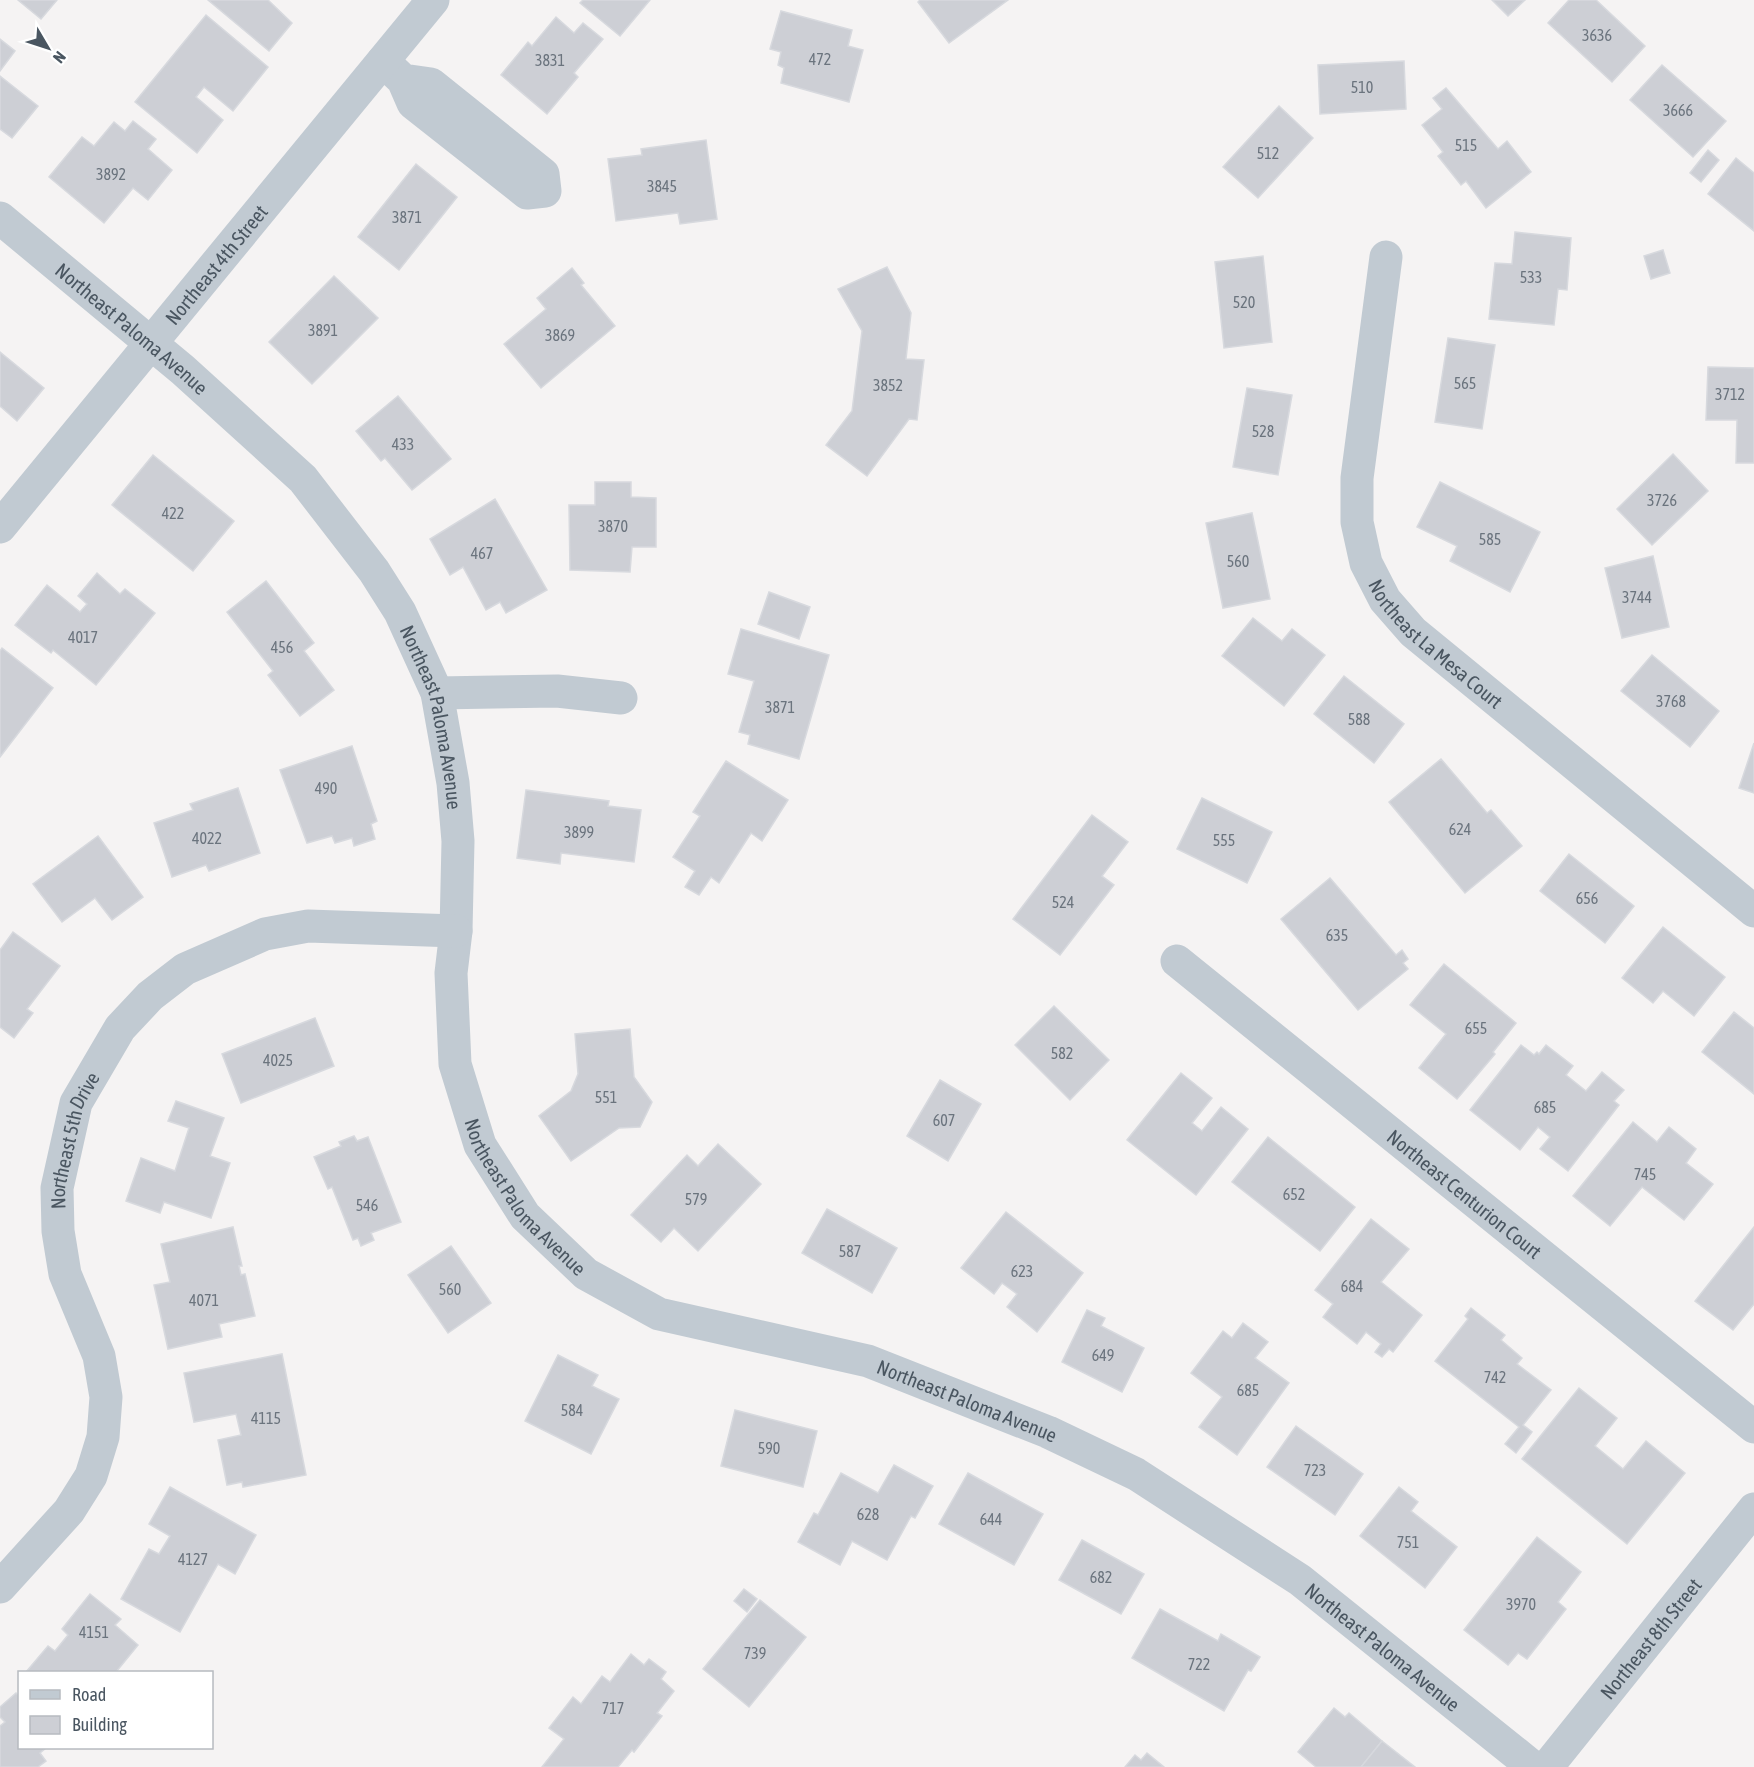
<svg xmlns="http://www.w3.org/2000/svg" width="1754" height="1767" font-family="'Asap Condensed',sans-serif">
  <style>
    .building { fill: #cdcfd5; stroke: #d7d9de; stroke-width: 1.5 }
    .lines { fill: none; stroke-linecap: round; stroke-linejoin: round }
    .minor { stroke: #c1cad2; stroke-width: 33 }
    .labels { text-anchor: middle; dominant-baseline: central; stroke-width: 4.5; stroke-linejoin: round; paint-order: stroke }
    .number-label { font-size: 16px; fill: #6b747e }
    .street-label { font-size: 20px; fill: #4a5661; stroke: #fff }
  </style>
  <rect width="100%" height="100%" fill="#f5f3f3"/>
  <g class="building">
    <polygon points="18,0 57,0 41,19"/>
    <polygon points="208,0 268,0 292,23 269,51"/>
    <polygon points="583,0 650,0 620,36 580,3"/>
    <polygon points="920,0 1008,0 949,43 918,2"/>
    <polygon points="1492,0 1525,0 1508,16"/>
    <polygon points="1569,0 1596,0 1645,46 1612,82 1548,23"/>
    <polygon points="781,11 852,30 848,46 863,50 849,102 781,83 784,68 778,65 781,52 770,49"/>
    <polygon points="206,15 268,67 233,111 204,87 196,97 223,120 197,153 135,102"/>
    <polygon points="556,17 574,33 583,23 603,39 574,73 578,77 547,114 501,75 528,42 532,46"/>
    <polygon points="0,39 15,51 0,71"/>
    <polygon points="1404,61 1406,109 1320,114 1318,65"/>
    <polygon points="1662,65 1726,121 1693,157 1630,100"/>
    <polygon points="0,76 38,106 12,138 0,129"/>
    <polygon points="1446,88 1498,149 1507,141 1531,172 1486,208 1466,181 1461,185 1438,156 1443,152 1422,125 1442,109 1433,98"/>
    <polygon points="1279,106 1313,138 1258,198 1223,167"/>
    <polygon points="133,121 156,139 148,149 172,170 148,200 133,188 104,223 49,177 82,137 94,146 114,122 125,131"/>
    <polygon points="706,140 717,219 680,224 678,213 616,221 608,159 642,155 641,149"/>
    <polygon points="1708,150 1719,160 1701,182 1690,173"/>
    <polygon points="1736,158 1754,173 1754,231 1708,194"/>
    <polygon points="416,164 457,197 399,270 358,237"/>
    <polygon points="1515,232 1571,238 1567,290 1558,289 1554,325 1489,319 1495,263 1512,264"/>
    <polygon points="1663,250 1670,273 1651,279 1644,256"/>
    <polygon points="1263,256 1272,342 1224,348 1215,262"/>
    <polygon points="887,267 911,313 906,359 924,360 917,420 909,419 867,476 826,445 852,411 862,331 838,289"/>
    <polygon points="572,268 584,283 581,285 615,326 541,388 504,344 546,309 537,298"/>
    <polygon points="334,276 378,318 312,384 269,342"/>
    <polygon points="1448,338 1495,345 1482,429 1435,422"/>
    <polygon points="0,352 44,388 17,421 0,406"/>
    <polygon points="1708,367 1754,368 1754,463 1736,463 1737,420 1706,420"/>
    <polygon points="1247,388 1292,395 1278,475 1233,467"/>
    <polygon points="398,396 451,459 412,490 385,458 381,461 356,431"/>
    <polygon points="1673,454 1708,491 1652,545 1617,509"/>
    <polygon points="153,455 234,521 193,571 112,505"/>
    <polygon points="595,482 631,482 631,497 656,498 656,547 632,547 630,572 570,570 569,505 595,505"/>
    <polygon points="1440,482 1540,532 1510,592 1450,561 1457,546 1417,527"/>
    <polygon points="495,499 547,590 506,613 500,602 486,610 463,567 450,575 430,539"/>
    <polygon points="1252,513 1270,599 1223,608 1206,523"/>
    <polygon points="1653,556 1669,627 1622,638 1605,568"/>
    <polygon points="97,573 120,594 125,589 155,613 96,685 53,650 51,653 15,625 47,585 80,612 87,604 78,596"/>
    <polygon points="266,581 314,643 304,651 334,690 300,716 268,675 273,671 227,612"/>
    <polygon points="769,592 810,607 799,639 758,624"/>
    <polygon points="1253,618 1282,641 1292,629 1325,655 1284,706 1222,656"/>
    <polygon points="741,629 829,655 799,759 748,744 750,735 739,732 754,681 728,674"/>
    <polygon points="2,648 53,688 0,757 0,651"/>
    <polygon points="1652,655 1719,711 1690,747 1621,691"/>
    <polygon points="1344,676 1404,724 1374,763 1314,714"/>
    <polygon points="1754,743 1754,793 1739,788"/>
    <polygon points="352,746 377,821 371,824 375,839 354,846 352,838 335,843 332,836 307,843 280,770"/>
    <polygon points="1441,759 1487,813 1491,810 1522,846 1465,893 1389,802"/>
    <polygon points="726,761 788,800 762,841 751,833 719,883 711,877 699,895 685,887 695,871 673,857 700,816 693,812"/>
    <polygon points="238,788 260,853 209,871 206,865 172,877 154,823 193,810 190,804"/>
    <polygon points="526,790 609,801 608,806 641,810 634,862 561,853 560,864 517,858"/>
    <polygon points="1202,798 1272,832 1247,883 1177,849"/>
    <polygon points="1092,815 1128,842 1102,876 1114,885 1060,955 1013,919"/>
    <polygon points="98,836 143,897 112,920 95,898 62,922 33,884"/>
    <polygon points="1569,854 1634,906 1605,943 1540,891"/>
    <polygon points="1330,878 1396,955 1402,950 1408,959 1403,963 1408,969 1358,1010 1281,919"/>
    <polygon points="1663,927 1725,977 1694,1016 1663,991 1653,1003 1622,978"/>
    <polygon points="13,932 60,966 27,1009 33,1013 14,1038 0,1027 0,950"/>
    <polygon points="1444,964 1516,1023 1493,1052 1495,1054 1457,1099 1419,1068 1446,1034 1410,1005"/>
    <polygon points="1054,1006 1109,1060 1070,1100 1015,1045"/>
    <polygon points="1734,1012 1754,1028 1754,1094 1702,1052"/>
    <polygon points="315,1018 334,1066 241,1103 222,1054"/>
    <polygon points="630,1029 634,1077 652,1102 640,1127 619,1128 571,1161 539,1116 571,1091 578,1074 575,1034"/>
    <polygon points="1521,1045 1534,1055 1537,1052 1539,1054 1546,1045 1573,1066 1566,1075 1586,1091 1602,1072 1624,1090 1614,1101 1619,1105 1568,1171 1540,1149 1550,1137 1538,1127 1520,1150 1470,1110"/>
    <polygon points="1181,1073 1212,1098 1192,1123 1202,1131 1221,1107 1248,1129 1196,1195 1127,1140"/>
    <polygon points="940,1080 981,1104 948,1161 907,1136"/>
    <polygon points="176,1101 224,1118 210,1156 230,1163 211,1218 164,1202 160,1213 126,1201 141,1158 175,1171 189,1128 168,1121"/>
    <polygon points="1633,1122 1657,1142 1669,1127 1696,1149 1686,1163 1713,1184 1684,1220 1642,1187 1610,1226 1573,1196"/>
    <polygon points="354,1136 357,1141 368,1137 401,1222 371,1233 374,1240 361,1246 358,1238 353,1240 332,1187 328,1189 314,1157 341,1146 339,1142"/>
    <polygon points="1268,1137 1355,1207 1320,1251 1232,1182"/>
    <polygon points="718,1144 761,1184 698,1251 674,1228 661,1242 631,1215 687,1155 698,1166"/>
    <polygon points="827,1209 897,1248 872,1293 802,1253"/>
    <polygon points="1006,1212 1083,1273 1037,1332 1007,1307 1017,1294 1002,1283 994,1294 961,1268"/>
    <polygon points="1371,1219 1409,1249 1381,1282 1422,1315 1393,1352 1389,1349 1382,1357 1375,1352 1381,1344 1366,1332 1357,1344 1323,1317 1333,1304 1315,1290"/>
    <polygon points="233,1227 242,1266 239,1266 241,1275 245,1274 255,1316 219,1324 222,1337 168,1349 154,1285 170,1282 161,1244"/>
    <polygon points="1754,1227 1754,1304 1733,1330 1695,1301"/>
    <polygon points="451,1246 491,1303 448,1333 408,1275"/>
    <polygon points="1471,1308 1505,1335 1501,1340 1522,1358 1517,1364 1551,1390 1523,1425 1532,1432 1516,1453 1505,1444 1519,1427 1435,1361 1468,1319 1465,1316"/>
    <polygon points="1087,1310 1105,1318 1101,1326 1144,1348 1122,1392 1062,1362"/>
    <polygon points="1243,1323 1268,1342 1255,1358 1289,1383 1237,1455 1199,1427 1222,1397 1191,1373 1223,1331 1232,1338"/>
    <polygon points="282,1354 306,1475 243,1487 242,1482 227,1485 218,1440 241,1435 236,1414 194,1422 184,1373"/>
    <polygon points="558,1355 598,1375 592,1386 619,1399 591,1454 525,1421"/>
    <polygon points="1579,1388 1617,1418 1595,1446 1623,1469 1646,1441 1685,1473 1627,1544 1522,1459"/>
    <polygon points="735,1410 817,1431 803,1487 721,1466"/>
    <polygon points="1296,1426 1363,1474 1335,1515 1267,1467"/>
    <polygon points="894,1465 933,1486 915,1518 911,1516 887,1560 852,1541 840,1565 798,1542 814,1513 818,1515 841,1473 878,1493"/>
    <polygon points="968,1473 1043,1514 1014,1565 939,1524"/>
    <polygon points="170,1487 256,1535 235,1574 218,1564 180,1632 121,1599 149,1549 159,1554 170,1536 149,1524"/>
    <polygon points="1399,1487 1418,1502 1411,1511 1457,1547 1425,1588 1360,1536"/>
    <polygon points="1537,1537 1581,1572 1558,1602 1566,1609 1527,1659 1518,1653 1508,1665 1464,1630"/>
    <polygon points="1082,1540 1144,1574 1121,1614 1059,1580"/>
    <polygon points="744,1589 757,1599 747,1612 734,1601"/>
    <polygon points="90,1594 121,1619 115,1625 138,1645 116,1672 26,1672 48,1646 55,1651 68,1635 62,1629"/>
    <polygon points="760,1600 806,1637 749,1707 703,1669"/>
    <polygon points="1160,1609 1218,1641 1221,1634 1260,1657 1251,1671 1248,1670 1224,1711 1132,1658"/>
    <polygon points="631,1654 644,1665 649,1659 666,1672 661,1679 674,1691 657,1713 662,1716 634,1752 632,1750 618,1767 542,1767 564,1739 549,1728 573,1697 581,1704 602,1676 610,1682"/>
    <polygon points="16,1693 20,1697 20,1748 46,1748 40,1753 46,1761 38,1767 0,1767 0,1726 5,1722 0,1717 0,1707"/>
    <polygon points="1334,1708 1345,1717 1349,1713 1382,1741 1361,1767 1316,1767 1298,1752"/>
    <polygon points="1382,1741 1415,1767 1361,1767"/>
    <polygon points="1147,1753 1164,1767 1125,1767 1135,1755 1141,1760"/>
  </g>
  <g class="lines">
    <g class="minor">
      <polyline points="383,61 403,80 413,103 527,193 545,191 543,174 431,84 403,80"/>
      <path id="s1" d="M0 218 183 370 303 479 374 571 400 612 437 693 453 783 458 841 456 931 451 973 455 1064 480 1145 525 1216 586 1274 659 1314 868 1361 1048 1432 1136 1474 1300 1580 1533 1767"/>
      <path id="s2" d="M1386 257 1357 478V522L1366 563 1385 600 1413 632 1754 911"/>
      <path id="s3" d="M0 527 433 0"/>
      <polyline points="437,693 557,691 621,698"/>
      <path id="s4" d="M1177 961 1754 1427"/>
      <path id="s5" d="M0 1587 69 1511 91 1476 103 1437 106 1397 99 1356 65 1274 58 1231 57 1188 76 1103 120 1028 150 996 185 969 265 934 308 926 456 931"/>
      <path id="s6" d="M1547 1767 1754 1509"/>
    </g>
  </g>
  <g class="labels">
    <g class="number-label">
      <text x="1597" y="35">3636</text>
      <text x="820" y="59">472</text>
      <text x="550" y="60">3831</text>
      <text x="1362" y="87">510</text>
      <text x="1678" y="110">3666</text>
      <text x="1466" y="145">515</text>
      <text x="1268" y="153">512</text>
      <text x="111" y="174">3892</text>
      <text x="662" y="186">3845</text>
      <text x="407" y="217">3871</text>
      <text x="1531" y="277">533</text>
      <text x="1244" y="302">520</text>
      <text x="323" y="330">3891</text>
      <text x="560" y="335">3869</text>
      <text x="1465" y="383">565</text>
      <text x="888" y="385">3852</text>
      <text x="1730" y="394">3712</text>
      <text x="1263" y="431">528</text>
      <text x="403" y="444">433</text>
      <text x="1662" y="500">3726</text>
      <text x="173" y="513">422</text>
      <text x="613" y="526">3870</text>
      <text x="1490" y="539">585</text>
      <text x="482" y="553">467</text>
      <text x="1238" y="561">560</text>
      <text x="1637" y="597">3744</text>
      <text x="83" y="637">4017</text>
      <text x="282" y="647">456</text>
      <text x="1671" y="701">3768</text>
      <text x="780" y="707">3871</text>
      <text x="1359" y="719">588</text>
      <text x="326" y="788">490</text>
      <text x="1460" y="829">624</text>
      <text x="579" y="832">3899</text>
      <text x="207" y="838">4022</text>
      <text x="1224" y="840">555</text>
      <text x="1587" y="898">656</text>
      <text x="1063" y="902">524</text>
      <text x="1337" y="935">635</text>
      <text x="1476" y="1028">655</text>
      <text x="1062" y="1053">582</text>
      <text x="278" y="1060">4025</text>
      <text x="606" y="1097">551</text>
      <text x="1545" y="1107">685</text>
      <text x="944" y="1120">607</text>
      <text x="1645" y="1174">745</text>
      <text x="1294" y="1194">652</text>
      <text x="696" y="1199">579</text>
      <text x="367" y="1205">546</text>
      <text x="850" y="1251">587</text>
      <text x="1022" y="1271">623</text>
      <text x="1352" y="1286">684</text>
      <text x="450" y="1289">560</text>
      <text x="204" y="1300">4071</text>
      <text x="1103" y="1355">649</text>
      <text x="1495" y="1377">742</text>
      <text x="1248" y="1390">685</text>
      <text x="572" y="1410">584</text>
      <text x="266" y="1418">4115</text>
      <text x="769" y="1448">590</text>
      <text x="1315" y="1470">723</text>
      <text x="868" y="1514">628</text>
      <text x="991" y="1519">644</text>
      <text x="1408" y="1542">751</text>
      <text x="193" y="1559">4127</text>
      <text x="1101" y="1577">682</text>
      <text x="1521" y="1604">3970</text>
      <text x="94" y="1632">4151</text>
      <text x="755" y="1653">739</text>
      <text x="1199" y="1664">722</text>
      <text x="613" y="1708">717</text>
    </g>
    <g class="street-label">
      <text stroke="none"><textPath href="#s3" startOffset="340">Northeast 4th Street</textPath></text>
      <text stroke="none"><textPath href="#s1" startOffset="172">Northeast Paloma Avenue</textPath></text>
      <text stroke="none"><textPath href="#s2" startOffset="417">Northeast La Mesa Court</textPath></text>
      <text stroke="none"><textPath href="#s1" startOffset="676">Northeast Paloma Avenue</textPath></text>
      <text stroke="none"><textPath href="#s5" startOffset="492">Northeast 5th Drive</textPath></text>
      <text stroke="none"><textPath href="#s1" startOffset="1180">Northeast Paloma Avenue</textPath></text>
      <text stroke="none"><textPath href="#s4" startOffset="370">Northeast Centurion Court</textPath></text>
      <text stroke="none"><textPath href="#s1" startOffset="1684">Northeast Paloma Avenue</textPath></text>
      <text stroke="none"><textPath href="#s6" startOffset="165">Northeast 8th Street</textPath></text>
      <text stroke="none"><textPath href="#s1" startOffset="2170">Northeast Paloma Avenue</textPath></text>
    </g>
  </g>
  <rect x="18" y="1671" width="195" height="78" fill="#ffffff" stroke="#b7bbc0" stroke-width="1.5"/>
  <rect x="30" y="1690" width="30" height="9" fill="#c1cad2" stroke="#b7bbc0" stroke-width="1.5"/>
  <text x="72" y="1701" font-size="18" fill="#4a5661">Road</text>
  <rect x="30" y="1716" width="30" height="18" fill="#cdcfd5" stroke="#b7bbc0" stroke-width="1.5"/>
  <text x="72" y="1731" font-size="18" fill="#4a5661">Building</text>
  <g transform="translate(48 48) rotate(129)" stroke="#ffffff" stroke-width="4.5" paint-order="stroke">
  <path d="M0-4.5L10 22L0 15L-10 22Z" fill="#4a5661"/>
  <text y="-9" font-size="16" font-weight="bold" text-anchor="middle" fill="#4a5661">N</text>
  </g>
</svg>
